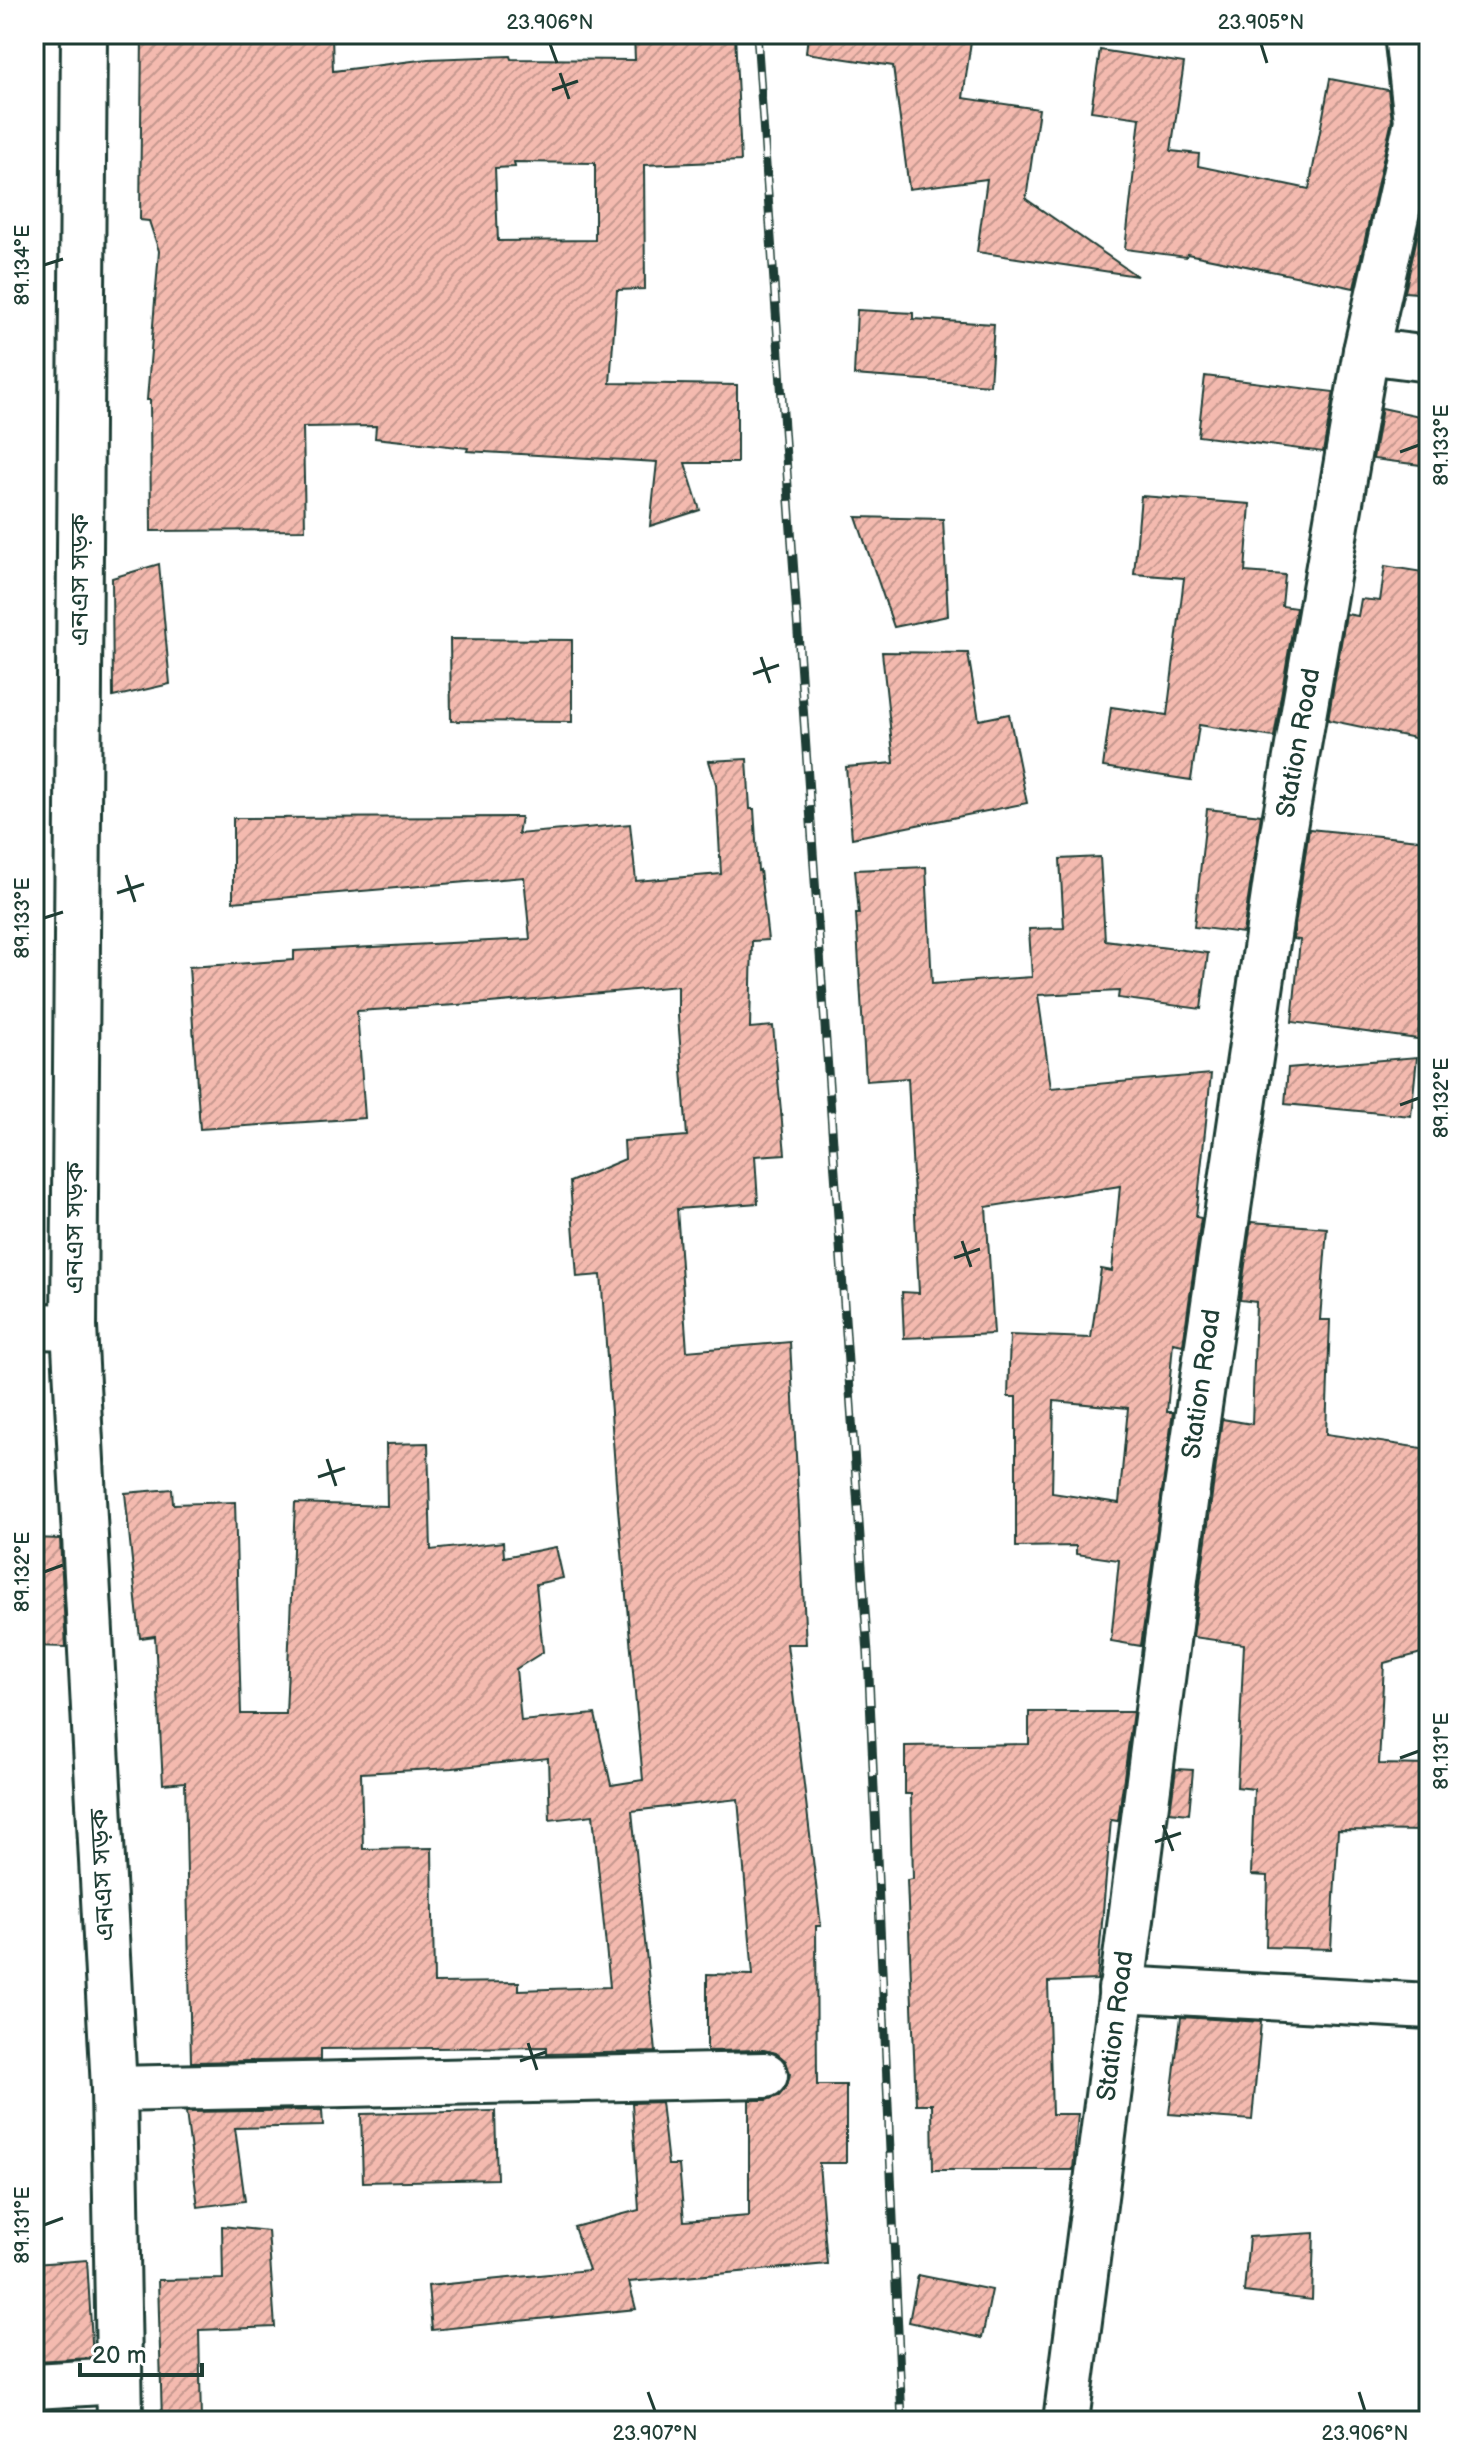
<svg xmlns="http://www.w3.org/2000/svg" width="1463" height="2455" font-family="'Balsamiq Sans','Noto Sans Bengali',sans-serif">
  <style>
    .building { fill: url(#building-hatch); stroke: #1f3d34; stroke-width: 2; fill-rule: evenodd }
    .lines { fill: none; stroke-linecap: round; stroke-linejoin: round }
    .minor-casing { stroke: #1f3d34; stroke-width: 50 }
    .major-casing { stroke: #1f3d34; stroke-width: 50 }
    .minor { stroke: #fff; stroke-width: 44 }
    .major { stroke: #fff; stroke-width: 44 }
    .rail-casing { stroke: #1f3d34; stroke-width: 9 }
    .rail { stroke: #fff; stroke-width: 6; stroke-dasharray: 18; stroke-linecap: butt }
    .ticks { fill: none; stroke: #1f3d34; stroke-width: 3 }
    .labels { text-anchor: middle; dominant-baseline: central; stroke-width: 8; stroke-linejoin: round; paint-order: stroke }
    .street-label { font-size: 26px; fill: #1f3d34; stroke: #fff }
    .neatline { fill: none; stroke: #1f3d34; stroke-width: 3 }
    .ticks-label { font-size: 20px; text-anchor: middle; fill: #1f3d34 }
  </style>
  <defs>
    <pattern id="building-hatch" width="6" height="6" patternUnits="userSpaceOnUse" patternTransform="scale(2)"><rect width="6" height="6" fill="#f4baaf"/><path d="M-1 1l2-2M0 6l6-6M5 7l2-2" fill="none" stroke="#c5988f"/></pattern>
  </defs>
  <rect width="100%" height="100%" fill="#fff"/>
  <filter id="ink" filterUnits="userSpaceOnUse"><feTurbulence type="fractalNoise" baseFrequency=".0125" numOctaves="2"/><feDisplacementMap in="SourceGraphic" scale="16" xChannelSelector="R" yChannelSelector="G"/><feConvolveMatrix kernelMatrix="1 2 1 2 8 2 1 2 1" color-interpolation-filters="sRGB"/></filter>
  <g filter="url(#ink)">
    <g class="building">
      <path d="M142 34H332L333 71 428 59 510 56 511 59 635 60 634 34H735L741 161 644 165 645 289 617 290 610 383 737 385V463H685L700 510 650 526 657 462 467 451 468 448 375 438 376 426 303 427 305 530 151 531 150 400H147L159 251 149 221 140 220ZM514 162 595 163V240L498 241 495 168 515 167Z"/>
      <polygon points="808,34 972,34 963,98 1039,109 1026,199 1137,276 977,252 987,179 909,189 893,66 806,53"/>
      <polygon points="1100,50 1184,63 1171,151 1199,154 1198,166 1309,189 1330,79 1388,90 1392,120 1354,288 1187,254 1186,257 1125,249 1140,118 1091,111"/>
      <polygon points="1429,182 1429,294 1405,292"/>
      <polygon points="857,310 913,313 913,319 994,324 990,385 854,375"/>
      <polygon points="1205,376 1334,392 1323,452 1198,436"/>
      <polygon points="1382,408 1429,418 1429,466 1373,459"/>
      <polygon points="1141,496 1250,504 1245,572 1285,575 1282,606 1296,608 1274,737 1199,725 1191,780 1103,767 1111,707 1167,715 1184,578 1134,574"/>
      <polygon points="856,517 943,519 948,616 894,627"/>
      <polygon points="159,564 170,684 113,697 112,578"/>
      <polygon points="1385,566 1429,573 1429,741 1328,720 1346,614 1358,616 1361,599 1380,601"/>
      <polygon points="450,639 572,640 572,722 451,721"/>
      <polygon points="882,652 968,653 979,720 1009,714 1027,803 852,838 846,767 894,763"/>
      <path d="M747 759 750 809H754L758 871 760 870 768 940 752 941 750 1028 773 1026 785 1154 755 1156 758 1203 677 1209 687 1351 790 1342 806 1644H787L821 1926H816L817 2085H846V2163H819L827 2264 629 2282 636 2309 432 2330 428 2286 589 2270 574 2227 639 2210 632 2103 661 2102 668 2165H679L684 2221 749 2216V2100H766L779 2096 787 2086 790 2074 786 2061 776 2053 764 2050 707 2051V1974L753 1975 738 1799 632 1811 656 2052 547 2054V2047L321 2049V2060L191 2062 185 1782 163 1784 155 1636 140 1638 125 1493 172 1489 173 1504 235 1502 241 1714H286L295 1503 387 1506 386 1444 428 1443 431 1550 503 1542 504 1557 556 1547 563 1578 536 1584 543 1652 516 1669 521 1721 595 1714 611 1785 643 1780 618 1509 601 1275 577 1277 570 1182 625 1159 624 1141 687 1136 678 1016V986L490 1003 357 1011 365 1118 200 1129 189 967 294 960V951L530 939 524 877 233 902V818L521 817 518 834 630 824 636 881 721 874 716 784 709 761ZM548 1758 550 1820 593 1815 610 1987 519 1990V1982L434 1983 432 1848 363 1849 361 1773 453 1768Z"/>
      <polygon points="1207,809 1261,815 1243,933 1194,927"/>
      <polygon points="1309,829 1429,841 1429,924 1418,1039 1292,1022 1300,940 1293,939"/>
      <path d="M1100 857 1105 940 1208 953 1201 1009 1118 998 1119 991 1038 995 1051 1088 1211 1074 1196 1217 1201 1218 1183 1345 1173 1343 1167 1412H1173L1141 1646 1111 1641 1119 1560 1076 1554V1546L1016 1547V1397H1008L1010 1335 1091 1338 1101 1269 1112 1271 1120 1186 986 1207 994 1334 904 1338 902 1292 919 1293 908 1078 866 1081 856 914H859L855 870 926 867 932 984 1032 977 1029 929 1064 928 1060 859ZM1054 1401 1128 1408 1119 1503 1052 1493Z"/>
      <polygon points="1417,1057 1411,1116 1285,1104 1288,1068"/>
      <polygon points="1251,1222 1327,1228 1320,1320 1330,1320 1326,1434 1429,1449 1429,1651 1384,1663 1379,1764 1429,1765 1429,1831 1338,1830 1331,1949 1266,1947 1268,1876 1251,1875 1254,1789 1237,1787 1244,1644 1193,1637 1222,1419 1252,1424 1256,1302 1240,1300"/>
      <polygon points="34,1538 60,1539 66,1647 34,1646"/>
      <polygon points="1029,1712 1133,1712 1118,1821 1111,1820 1097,1980 1048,1982 1052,2114 1078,2114 1073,2170 933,2170 932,2104 916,2104 907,1880 913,1879 911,1794 905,1794 905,1746 1029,1744"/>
      <polygon points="1176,1769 1193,1770 1189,1814 1170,1812"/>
      <polygon points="1181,2017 1261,2022 1252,2120 1169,2114"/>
      <polygon points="322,2110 323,2126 235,2128 245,2201 198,2207 186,2112"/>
      <polygon points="495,2111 497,2179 363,2182 361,2114"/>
      <polygon points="222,2226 268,2231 275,2327 199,2330 201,2421 162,2421 158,2280 223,2279"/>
      <polygon points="1314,2233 1312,2300 1244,2292 1249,2237"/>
      <polygon points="87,2260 93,2358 34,2361 34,2264"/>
      <polygon points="918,2275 992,2290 982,2338 909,2322"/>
    </g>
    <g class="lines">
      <g class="minor-casing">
        <g id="minor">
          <polyline points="1366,351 1429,359"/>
          <polyline points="34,1326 74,1327"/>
          <polyline points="1121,1989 1429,2006"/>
          <polyline points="114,2089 765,2075"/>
          <polyline points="34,2386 119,2381"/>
          <polyline points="1066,2421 1185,1502 1283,833 1366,351 1417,121 1407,34"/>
        </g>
      </g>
      <g class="major-casing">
        <polyline id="major" points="84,34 74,1327 114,2089 120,2421"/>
      </g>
      <use href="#minor" class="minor"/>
      <use href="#major" class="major"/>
      <g class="rail-casing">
        <polyline id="rail" points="757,34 868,1654 902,2421"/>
      </g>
      <use href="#rail" class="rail"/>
    </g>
  </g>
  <path class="ticks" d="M550 44 557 63M1261 44 1267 63M560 73 569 99M552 90 578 81M44 265 63 259M1400 452 1419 445M761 657 770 683M753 674 779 665M126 875 135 902M117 893 144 884M44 918 63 912M1400 1105 1419 1098M962 1241 971 1267M954 1258 980 1249M327 1459 336 1486M318 1477 345 1468M44 1572 63 1565M1400 1758 1419 1751M1163 1825 1173 1851M1155 1842 1181 1833M528 2043 537 2070M520 2061 546 2052M44 2225 63 2218M648 2392 655 2411M1359 2392 1365 2411"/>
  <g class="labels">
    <g class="street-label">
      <text transform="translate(80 580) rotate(-90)">এনএস সড়ক</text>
      <text transform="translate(1299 743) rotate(-80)">Station Road</text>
      <text transform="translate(75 1228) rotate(-90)">এনএস সড়ক</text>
      <text transform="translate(1202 1384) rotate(-82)">Station Road</text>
      <text transform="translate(103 1875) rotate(-93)">এনএস সড়ক</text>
      <text transform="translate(1116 2026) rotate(-83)">Station Road</text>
    </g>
  </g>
  <rect width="1463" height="2455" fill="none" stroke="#fff" stroke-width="88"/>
  <path d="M80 2363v12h122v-12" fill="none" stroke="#1f3d34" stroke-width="4"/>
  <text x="92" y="2363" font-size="24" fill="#1f3d34" stroke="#ffffff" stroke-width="6" paint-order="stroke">20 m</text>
  <rect x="44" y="44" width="1375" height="2367" class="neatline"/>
  <g class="ticks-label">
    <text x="550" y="29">23.906°N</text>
    <text x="1261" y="29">23.905°N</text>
    <text transform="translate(22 265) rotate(-90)" y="7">89.134°E</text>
    <text transform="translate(1441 445) rotate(-90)" y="7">89.133°E</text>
    <text transform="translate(22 918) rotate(-90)" y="7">89.133°E</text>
    <text transform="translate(1441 1098) rotate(-90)" y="7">89.132°E</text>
    <text transform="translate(22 1572) rotate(-90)" y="7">89.132°E</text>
    <text transform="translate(1441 1751) rotate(-90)" y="7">89.131°E</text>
    <text transform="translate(22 2225) rotate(-90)" y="7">89.131°E</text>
    <text x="655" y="2440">23.907°N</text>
    <text x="1365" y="2440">23.906°N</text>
  </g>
</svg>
